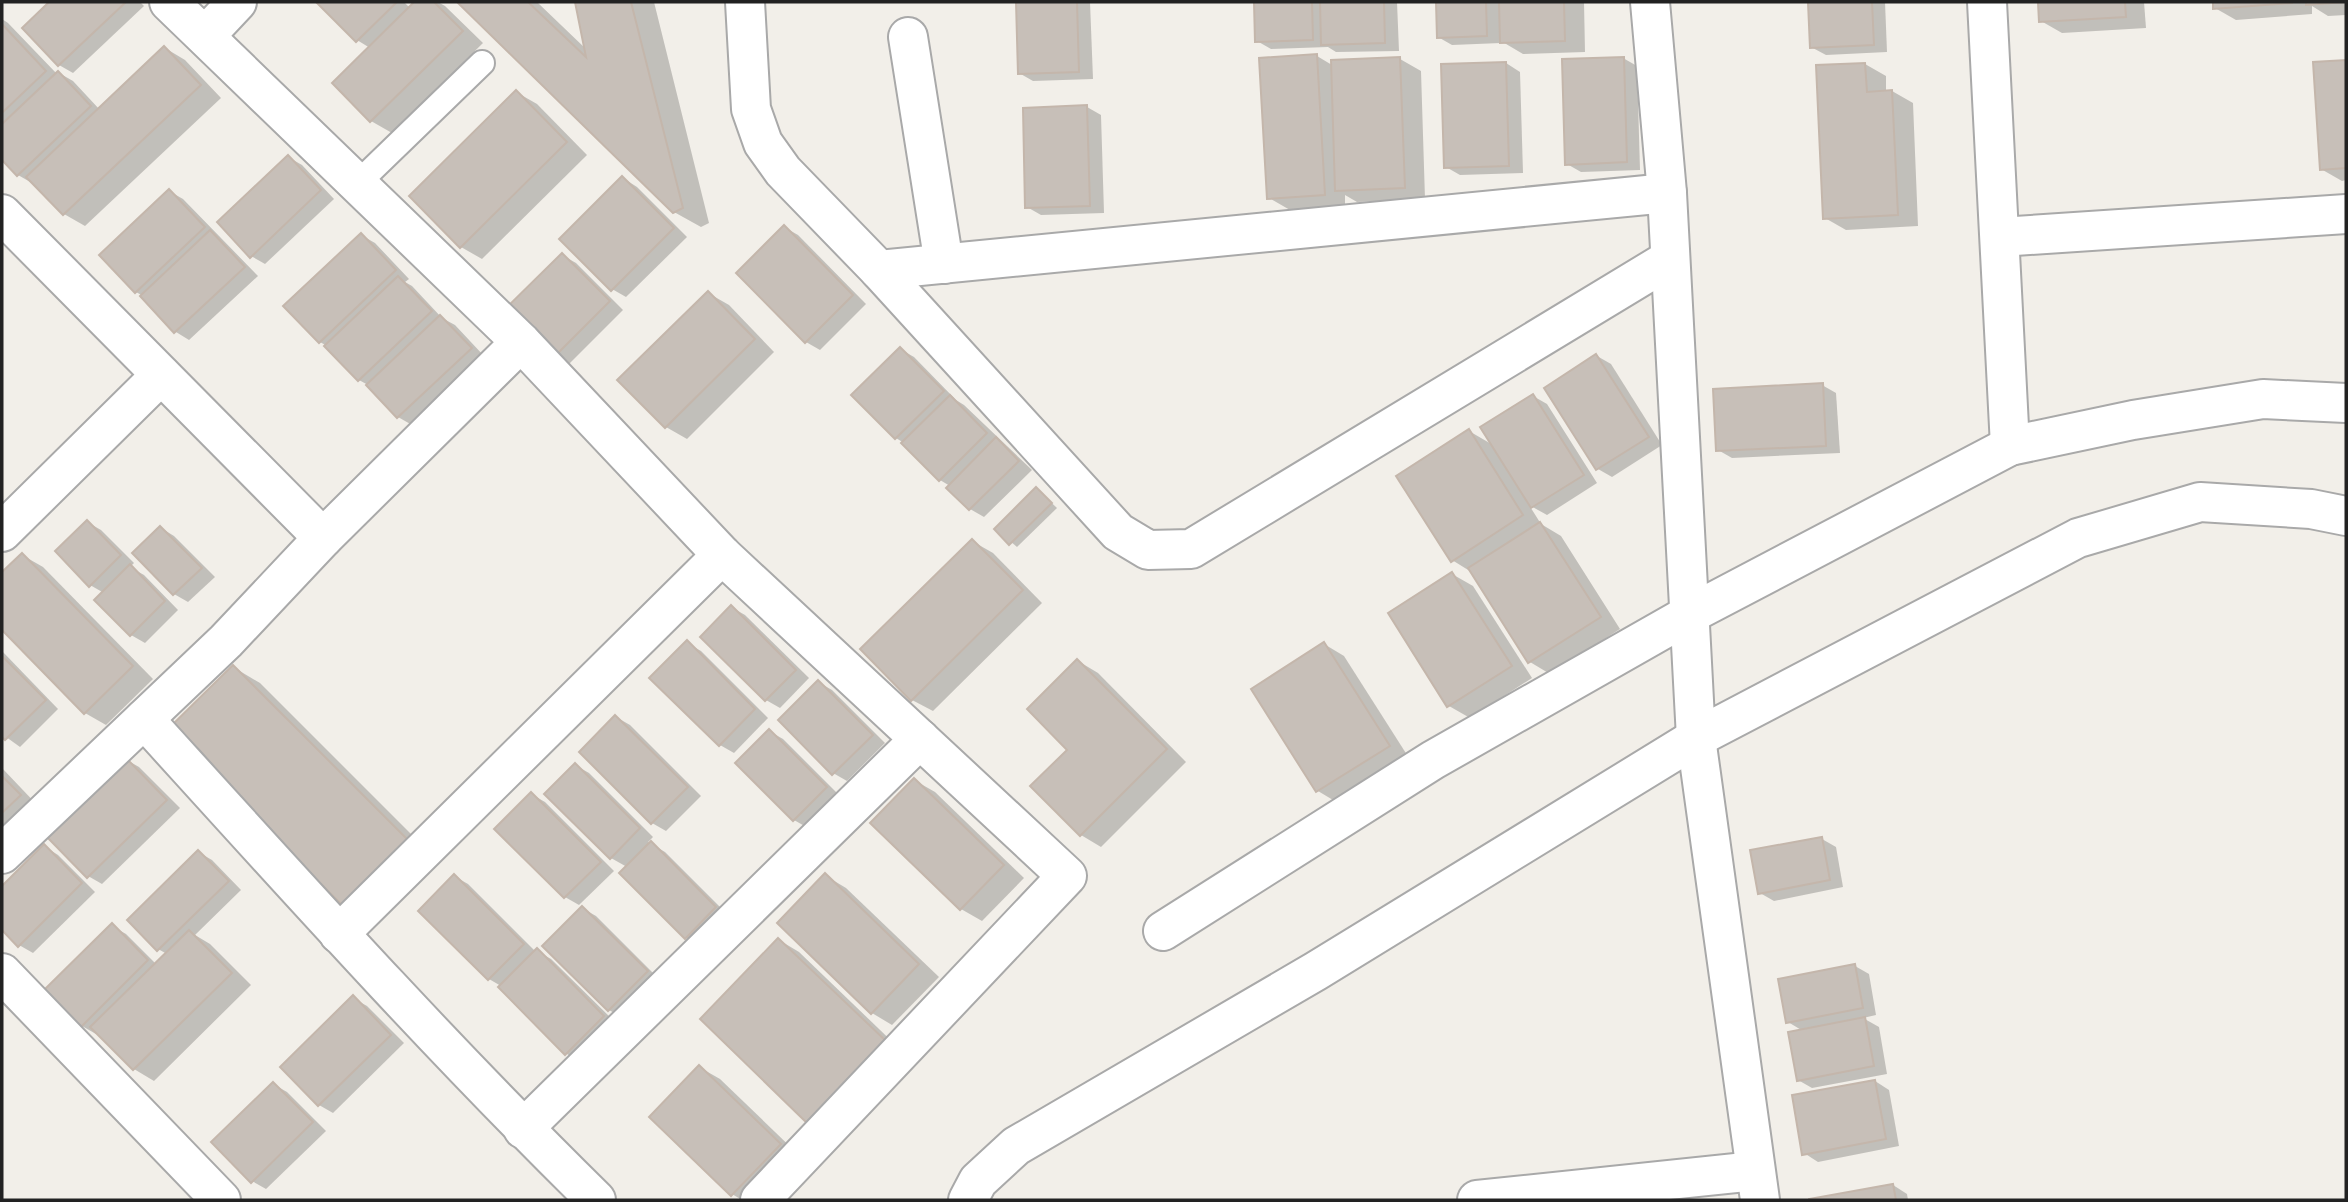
<svg xmlns="http://www.w3.org/2000/svg" width="2348" height="1202" font-family="'Work Sans',sans-serif">
  <style>
    .shadow { fill: #0003 }
    .building { fill: #c7bfb8; stroke: #c4b6ab; stroke-width: 2 }
    .lines { fill: none; stroke-linecap: round; stroke-linejoin: round }
    .service-casing { stroke: #a9a9a9; stroke-width: 28 }
    .minor-casing { stroke: #a9a9a9; stroke-width: 42 }
    .service { stroke: #fff; stroke-width: 24 }
    .minor { stroke: #fff; stroke-width: 38 }
  </style>
  <rect width="100%" height="100%" fill="#f2efe9"/>
  <g class="shadow">
    <polygon points="52,2 140,2 144,6 73,73 59,65 24,28"/>
    <polygon points="319,2 404,2 410,8 416,2 438,2 445,6 483,43 392,133 371,121 334,83 370,48 357,40"/>
    <polygon points="460,2 537,2 586,49 576,2 654,2 709,223 701,227 674,212"/>
    <polygon points="1018,2 1090,2 1093,79 1033,81 1019,73"/>
    <polygon points="1256,2 1397,2 1399,51 1336,52 1328,47 1271,49 1257,41"/>
    <polygon points="1437,2 1584,2 1585,52 1523,54 1501,41 1501,43 1452,45 1438,37"/>
    <polygon points="1809,2 1885,2 1887,52 1826,55 1811,47"/>
    <polygon points="2040,2 2144,2 2146,28 2062,33 2041,21"/>
    <polygon points="2215,2 2346,2 2346,15 2328,16 2312,6 2312,14 2236,20 2215,8"/>
    <polygon points="2,19 8,23 57,74 59,73 73,81 100,110 165,48 185,60 221,98 85,226 64,214 32,183 18,175 2,157"/>
    <polygon points="1317,56 1332,65 1400,59 1421,71 1425,199 1357,202 1345,195 1345,206 1290,210 1269,198"/>
    <polygon points="1623,58 1637,66 1640,170 1581,172 1567,164"/>
    <polygon points="2346,62 2346,180 2342,181 2321,169 2315,64"/>
    <polygon points="1506,63 1520,72 1523,173 1460,175 1446,167"/>
    <polygon points="1865,64 1886,76 1886,92 1892,91 1913,103 1918,226 1846,230 1825,218"/>
    <polygon points="516,92 537,104 587,155 482,259 461,247"/>
    <polygon points="1087,107 1101,115 1104,213 1041,215 1027,207"/>
    <polygon points="288,157 302,165 334,199 265,264 251,256"/>
    <polygon points="623,178 637,187 687,237 626,297 612,289"/>
    <polygon points="169,191 183,199 258,276 189,340 176,332 143,296 136,292"/>
    <polygon points="784,227 798,235 866,304 820,350 806,342 738,273"/>
    <polygon points="361,235 375,243 409,279 405,282 412,286 442,318 455,325 484,356 412,425 398,417 368,385 359,380 327,346 320,342"/>
    <polygon points="562,255 576,263 623,310 567,366 553,358"/>
    <polygon points="708,293 729,305 774,352 687,439 666,427"/>
    <polygon points="900,349 914,357 956,400 964,405 1032,470 984,517 970,509 950,486 940,480 904,443 896,438"/>
    <polygon points="1597,356 1611,364 1662,445 1612,477 1598,469"/>
    <polygon points="1822,385 1836,393 1840,453 1732,458 1718,450"/>
    <polygon points="1533,396 1547,404 1597,483 1547,515 1529,505 1541,524 1561,536 1620,629 1550,674 1530,662 1473,573 1452,560 1469,431 1493,445"/>
    <polygon points="1037,489 1057,508 1017,547 996,529"/>
    <polygon points="87,522 101,530 134,563 130,567 144,575 178,610 145,643 131,635 97,600 104,593 90,585"/>
    <polygon points="161,528 174,536 215,577 188,602 174,594 134,553"/>
    <polygon points="972,541 993,553 1042,603 933,711 912,700"/>
    <polygon points="22,555 43,567 153,679 106,725 85,713 2,628 2,575"/>
    <polygon points="1452,574 1473,586 1532,678 1470,718 1449,706"/>
    <polygon points="731,607 745,615 809,678 780,708 766,700"/>
    <polygon points="687,643 701,651 768,718 734,753 720,745"/>
    <polygon points="1324,644 1344,656 1409,758 1338,803 1318,791"/>
    <polygon points="2,651 58,709 20,747 2,734"/>
    <polygon points="1078,661 1098,673 1186,762 1101,847 1081,835"/>
    <polygon points="233,667 260,683 433,856 371,919"/>
    <polygon points="818,682 832,690 885,743 847,781 833,773"/>
    <polygon points="616,717 630,725 701,796 666,831 652,823 581,752"/>
    <polygon points="769,731 783,739 840,796 808,828 794,820 737,763"/>
    <polygon points="125,759 139,767 180,808 102,884 88,876"/>
    <polygon points="575,765 589,773 653,837 648,842 665,852 729,916 700,945 686,937 627,867 611,858 547,794"/>
    <polygon points="2,768 40,808 2,845"/>
    <polygon points="914,780 935,792 1024,878 982,921 961,909 873,823"/>
    <polygon points="531,794 545,802 614,871 579,905 565,897 497,829"/>
    <polygon points="1822,839 1836,847 1843,887 1774,901 1760,893"/>
    <polygon points="44,846 58,855 95,892 33,953 19,945 2,928 2,888"/>
    <polygon points="198,852 212,860 241,890 195,935 210,944 251,985 154,1081 134,1069 97,1032 96,1034 82,1026 112,926 126,934 156,964 167,954 158,949"/>
    <polygon points="454,876 468,884 536,952 537,951 551,959 617,1024 580,1062 567,1054 501,986 489,979"/>
    <polygon points="826,876 846,888 939,977 892,1025 872,1013"/>
    <polygon points="582,908 596,916 660,980 623,1018 609,1010"/>
    <polygon points="779,940 799,952 905,1054 829,1133"/>
    <polygon points="1855,966 1869,974 1876,1015 1863,1018 1879,1027 1887,1074 1812,1088 1798,1080 1803,1031 1788,1022"/>
    <polygon points="353,998 367,1006 404,1043 333,1113 319,1105"/>
    <polygon points="699,1067 720,1079 801,1157 742,1200 732,1194"/>
    <polygon points="1875,1081 1889,1090 1899,1146 1818,1162 1804,1153"/>
    <polygon points="273,1084 287,1092 326,1131 266,1189 252,1181"/>
    <polygon points="1893,1185 1907,1194 1908,1200 1813,1200"/>
  </g>
  <g class="building">
    <polygon points="49,2 126,2 58,66 22,28"/>
    <polygon points="316,2 397,2 356,42"/>
    <polygon points="414,2 434,2 463,31 370,122 332,83"/>
    <polygon points="457,2 528,2 586,57 575,2 631,2 683,208 673,213"/>
    <polygon points="1016,2 1077,2 1079,72 1018,74"/>
    <polygon points="1254,2 1312,2 1313,40 1255,42"/>
    <polygon points="1320,2 1384,2 1385,43 1321,45"/>
    <polygon points="1436,2 1486,2 1487,36 1437,38"/>
    <polygon points="1499,2 1564,2 1565,41 1500,43"/>
    <polygon points="1808,2 1872,2 1874,45 1810,48"/>
    <polygon points="2038,2 2125,2 2126,17 2039,22"/>
    <polygon points="2213,2 2292,2 2292,3 2213,9"/>
    <polygon points="2306,2 2346,2 2306,5"/>
    <polygon points="2,24 46,71 2,113"/>
    <polygon points="164,46 201,85 63,215 26,177"/>
    <polygon points="1317,54 1325,195 1267,199 1259,58"/>
    <polygon points="1400,57 1405,188 1335,191 1331,60"/>
    <polygon points="1624,57 1627,162 1565,165 1562,59"/>
    <polygon points="2346,60 2346,168 2320,170 2313,62"/>
    <polygon points="1506,62 1509,166 1444,168 1441,64"/>
    <polygon points="1865,63 1867,92 1892,90 1898,215 1823,219 1816,65"/>
    <polygon points="58,71 91,106 17,176 2,160 2,124"/>
    <polygon points="516,90 567,142 460,248 409,196"/>
    <polygon points="1087,105 1090,206 1025,208 1023,108"/>
    <polygon points="288,155 321,190 250,258 217,222"/>
    <polygon points="622,176 674,228 611,291 559,239"/>
    <polygon points="169,189 205,227 135,293 99,255"/>
    <polygon points="784,225 853,295 805,343 736,273"/>
    <polygon points="210,230 245,267 174,333 140,296"/>
    <polygon points="361,233 396,270 319,343 283,306"/>
    <polygon points="562,253 610,301 552,359 504,310"/>
    <polygon points="398,276 432,311 358,381 324,346"/>
    <polygon points="708,291 755,339 665,428 617,380"/>
    <polygon points="440,315 472,348 397,418 366,385"/>
    <polygon points="900,347 944,391 895,439 851,395"/>
    <polygon points="1596,354 1649,437 1596,470 1544,388"/>
    <polygon points="1823,383 1826,446 1716,451 1713,389"/>
    <polygon points="1533,394 1584,475 1531,508 1480,427"/>
    <polygon points="950,395 987,433 939,481 901,443"/>
    <polygon points="1469,429 1523,515 1451,562 1396,476"/>
    <polygon points="996,437 1019,461 969,510 946,488"/>
    <polygon points="1036,487 1052,503 1009,545 994,529"/>
    <polygon points="87,520 121,555 89,587 55,551"/>
    <polygon points="1540,522 1601,617 1528,663 1468,568"/>
    <polygon points="160,526 202,568 173,595 132,553"/>
    <polygon points="972,539 1023,590 911,701 860,649"/>
    <polygon points="22,553 133,666 84,714 2,630 2,572"/>
    <polygon points="130,564 165,601 130,636 94,600"/>
    <polygon points="1452,572 1512,666 1447,707 1388,613"/>
    <polygon points="731,605 796,670 765,701 700,637"/>
    <polygon points="687,640 755,709 719,746 649,678"/>
    <polygon points="1324,642 1390,746 1316,792 1251,689"/>
    <polygon points="2,656 46,700 5,740 2,737"/>
    <polygon points="1077,659 1167,749 1080,836 1030,786 1067,750 1027,709"/>
    <polygon points="233,665 408,840 343,906 167,730"/>
    <polygon points="818,680 873,735 832,775 778,720"/>
    <polygon points="615,715 688,787 651,824 579,752"/>
    <polygon points="769,729 827,787 793,821 735,763"/>
    <polygon points="125,757 167,800 87,878 45,835"/>
    <polygon points="575,763 640,828 610,859 544,794"/>
    <polygon points="2,776 21,795 2,813"/>
    <polygon points="914,778 1004,865 960,910 870,823"/>
    <polygon points="531,792 601,862 564,898 494,829"/>
    <polygon points="1822,837 1830,880 1758,894 1750,850"/>
    <polygon points="651,841 716,907 685,939 619,873"/>
    <polygon points="44,844 82,883 18,947 2,930 2,886"/>
    <polygon points="198,850 229,881 157,951 127,920"/>
    <polygon points="825,873 919,964 871,1014 777,923"/>
    <polygon points="454,874 524,944 488,980 418,911"/>
    <polygon points="582,906 648,971 608,1011 542,946"/>
    <polygon points="112,923 148,960 81,1027 44,990"/>
    <polygon points="189,930 232,973 133,1070 90,1027"/>
    <polygon points="778,938 886,1041 807,1123 700,1019"/>
    <polygon points="537,948 604,1016 565,1055 498,987"/>
    <polygon points="1855,964 1863,1008 1786,1023 1778,979"/>
    <polygon points="353,995 391,1035 318,1106 280,1067"/>
    <polygon points="1865,1017 1874,1066 1797,1081 1788,1032"/>
    <polygon points="699,1065 781,1144 731,1196 649,1117"/>
    <polygon points="1875,1080 1886,1139 1802,1155 1792,1095"/>
    <polygon points="273,1082 313,1122 251,1183 211,1142"/>
    <polygon points="1893,1184 1896,1200 1809,1200 1809,1199"/>
  </g>
  <g class="lines">
    <g class="service-casing">
      <polyline id="service" points="358,183 482,63"/>
    </g>
    <g class="minor-casing">
      <g id="minor">
        <polyline points="169,2 521,342 722,555 1067,876 760,1200"/>
        <polyline points="745,2 751,109 763,143 783,171 879,270 1118,532 1148,550 1191,549 1670,259"/>
        <polyline points="1650,2 1667,193 1696,738 1760,1200"/>
        <polyline points="1987,2 2010,446"/>
        <polyline points="206,35 237,2"/>
        <polyline points="908,37 944,264"/>
        <polyline points="2,214 323,538"/>
        <polyline points="2000,237 2346,214"/>
        <polyline points="879,270 1667,193"/>
        <polyline points="2,532 161,375"/>
        <path d="M144 719C292 882 439 1046 596 1200"/>
        <polyline points="2,854 226,641 323,538 521,342"/>
        <polyline points="1163,931 1433,760 1690,614 2010,446 2133,420 2263,399 2346,403"/>
        <polyline points="339,934 722,555"/>
        <polyline points="2,973 221,1200"/>
        <polyline points="523,1129 920,739"/>
        <polyline points="968,1200 978,1181 1016,1146 1316,971 1696,738 2078,538 2200,502 2311,509 2346,516"/>
        <polyline points="1477,1200 1755,1171"/>
      </g>
    </g>
    <use href="#service" class="service"/>
    <use href="#minor" class="minor"/>
  </g>
  <rect width="2348" height="1202" fill="none" stroke="#222222" stroke-width="7"/>
</svg>
